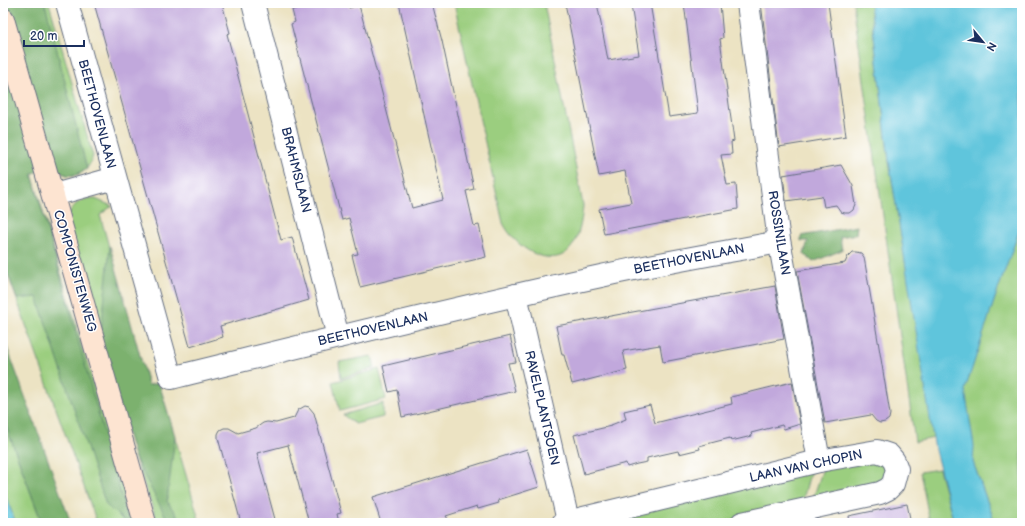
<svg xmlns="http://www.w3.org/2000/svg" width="1025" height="526" font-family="'Balsamiq Sans',sans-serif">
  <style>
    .green { fill: #9bce7f; stroke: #5b7e6e }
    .forest { fill: #7cb16e; stroke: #4c7066 }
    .water { fill: #5fc5dc; stroke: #3d7a9d }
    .building { fill: #c1a8dc }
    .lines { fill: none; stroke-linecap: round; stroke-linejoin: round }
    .minor-casing { stroke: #646e81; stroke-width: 24 }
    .secondary-casing { stroke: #646e81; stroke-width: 24 }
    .minor { stroke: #fff; stroke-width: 22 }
    .secondary { stroke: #fde4d1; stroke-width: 22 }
    .labels { text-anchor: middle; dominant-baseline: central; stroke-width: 3; stroke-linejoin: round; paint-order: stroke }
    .street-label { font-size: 13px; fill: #1b2f5e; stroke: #fff }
  </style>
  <rect width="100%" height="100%" fill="#fff"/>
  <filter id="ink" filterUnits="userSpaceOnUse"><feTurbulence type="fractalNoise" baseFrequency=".025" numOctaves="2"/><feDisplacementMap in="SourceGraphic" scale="8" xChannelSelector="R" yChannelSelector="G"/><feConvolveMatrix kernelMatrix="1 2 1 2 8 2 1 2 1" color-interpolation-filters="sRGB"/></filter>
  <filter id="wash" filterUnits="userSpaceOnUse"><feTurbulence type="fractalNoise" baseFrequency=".012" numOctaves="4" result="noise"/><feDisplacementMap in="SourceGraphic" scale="16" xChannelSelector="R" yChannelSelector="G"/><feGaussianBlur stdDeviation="0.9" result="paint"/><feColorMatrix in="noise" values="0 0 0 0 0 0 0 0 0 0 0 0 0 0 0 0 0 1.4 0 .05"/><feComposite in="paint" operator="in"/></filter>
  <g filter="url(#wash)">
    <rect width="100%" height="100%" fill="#ece3c3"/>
    <g class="green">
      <path d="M6 3H49L93 156C87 177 70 181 54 168Z"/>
      <path d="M454 3H544L583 205C581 236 571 270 533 253 520 247 509 235 503 223Z"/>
      <polygon points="853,3 870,3 889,161 934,438 915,442"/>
      <polygon points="3,66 32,174 134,523 97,523 3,261"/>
      <path d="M93 198 112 206 100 215 149 388 159 383 200 523H158L134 456 67 219C71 206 79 199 93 198Z"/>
      <polygon points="1022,223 1022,523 995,523 973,462 964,390 996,295"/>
      <polygon points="372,356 375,368 341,378 339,362"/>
      <polygon points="379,369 386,399 340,411 333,382"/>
      <polygon points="383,403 383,417 355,424 343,415"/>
      <polygon points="3,418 42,523 16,523 3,490"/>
      <polygon points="869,460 886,465 884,482 814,496 823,468"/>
      <polygon points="939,469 954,523 930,523 920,472"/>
      <polygon points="811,470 802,503 721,523 595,523"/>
    </g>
    <g class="forest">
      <path d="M3 3H45L87 169C71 178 66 178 52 165L32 174 129 523H127L106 505 37 297 17 299 3 261Z"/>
      <polygon points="857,226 856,234 840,237 842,250 813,262 804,254 808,241 801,241 801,236"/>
      <polygon points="110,246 148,385 159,383 175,436 167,501 182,523 169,523 134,456 100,342"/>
      <polygon points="3,336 71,523 42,523 3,418"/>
    </g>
    <g class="water">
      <polygon points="870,3 1022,3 1022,223 996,295 965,390 974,446 973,462 995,523 954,523 935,450 889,161"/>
      <polygon points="3,490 16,523 3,523"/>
    </g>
    <g id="blocks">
      <g class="building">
        <polygon points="94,3 222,3 230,33 227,34 281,240 292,237 309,300 220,326 223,337 190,347"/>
        <polygon points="319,3 348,3 349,8 359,5 412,208 443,200 399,3 432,3 442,41 474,189 466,191 474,226 479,225 486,257 360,287 352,255 358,254 349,218 342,220 291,24 295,22 292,10"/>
        <polygon points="565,3 597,3 608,60 639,55 631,5 650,3 669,117 698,113 684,3 720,3 723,38 720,39 734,141 731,142 732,154 721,155 727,185 736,184 738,209 604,234 599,209 631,203 625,171 599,176"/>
        <polygon points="761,3 828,3 846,136 779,147"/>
        <polygon points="841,165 853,186 856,205 854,210 850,213 845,213 841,212 836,205 824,207 822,196 786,201 783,175"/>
        <polygon points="852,252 856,252 861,253 864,257 881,359 890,414 889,419 885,422 880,423 876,421 871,415 825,423 797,271 845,263 848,256"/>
        <polygon points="775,286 784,339 663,362 660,345 623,351 627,370 572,384 564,355 562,355 556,326"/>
        <polygon points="510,336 516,362 508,363 515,391 402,417 397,390 389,392 383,366"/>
        <polygon points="792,382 800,424 784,429 782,425 751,433 752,436 731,441 730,438 699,446 700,449 679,454 678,451 647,458 647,462 637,464 627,467 626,463 584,474 574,435 611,426 611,425 626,419 624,411 650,405 655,423 732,404 731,397"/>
        <polygon points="305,406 309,407 314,413 341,513 337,514 339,523 309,523 288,445 257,453 276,523 241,523 218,438 218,434 220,430 224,428 229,428 238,433 256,428 263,423 267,422 276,423 294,418 298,410"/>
        <polygon points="527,449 539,487 498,500 499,503 478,509 477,506 446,516 448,519 434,523 381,523 373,497"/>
        <polygon points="907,504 911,523 850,523 849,516"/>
      </g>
    </g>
  </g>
  <g filter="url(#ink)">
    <use href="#blocks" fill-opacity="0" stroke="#646e81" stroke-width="1"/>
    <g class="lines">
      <g class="minor-casing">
        <g id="minor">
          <path d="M67 3 171 378C314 343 457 307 601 276 660 263 720 253 779 242"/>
          <polyline points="253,3 338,337"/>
          <polyline points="748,3 778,234 819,461"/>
          <polyline points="54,195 115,178"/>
          <polyline points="516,295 568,521"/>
          <polyline points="563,523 819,461 877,451 889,455 894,461 897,469 893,484 888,489 880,493 742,523"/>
        </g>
      </g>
      <g class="secondary-casing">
        <polyline id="secondary" points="3,19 145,523"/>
      </g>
      <use href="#minor" class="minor"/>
      <use href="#secondary" class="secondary"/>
    </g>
  </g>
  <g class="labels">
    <g class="street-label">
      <text transform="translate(97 114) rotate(75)">BEETHOVENLAAN</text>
      <text transform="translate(296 170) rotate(76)">BRAHMSLAAN</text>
      <text transform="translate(779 233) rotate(81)">ROSSINILAAN</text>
      <text transform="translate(689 259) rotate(-11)">BEETHOVENLAAN</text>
      <text transform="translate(75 271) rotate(74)">COMPONISTENWEG</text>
      <text transform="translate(373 329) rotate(-13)">BEETHOVENLAAN</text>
      <text transform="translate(542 408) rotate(77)">RAVELPLANTSOEN</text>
      <text transform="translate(806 466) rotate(-12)">LAAN VAN CHOPIN</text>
    </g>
  </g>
  <rect width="1025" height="526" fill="none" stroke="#fff" stroke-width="16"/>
  <g transform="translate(983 42) rotate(119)" stroke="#ffffff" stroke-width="3" paint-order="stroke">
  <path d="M0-3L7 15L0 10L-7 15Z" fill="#1b2f5e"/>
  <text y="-6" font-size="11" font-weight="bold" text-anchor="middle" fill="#1b2f5e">N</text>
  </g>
  <path d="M24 40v6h60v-6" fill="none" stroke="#1b2f5e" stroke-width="2"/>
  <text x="30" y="40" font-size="12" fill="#1b2f5e" stroke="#ffffff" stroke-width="3" paint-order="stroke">20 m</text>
</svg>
